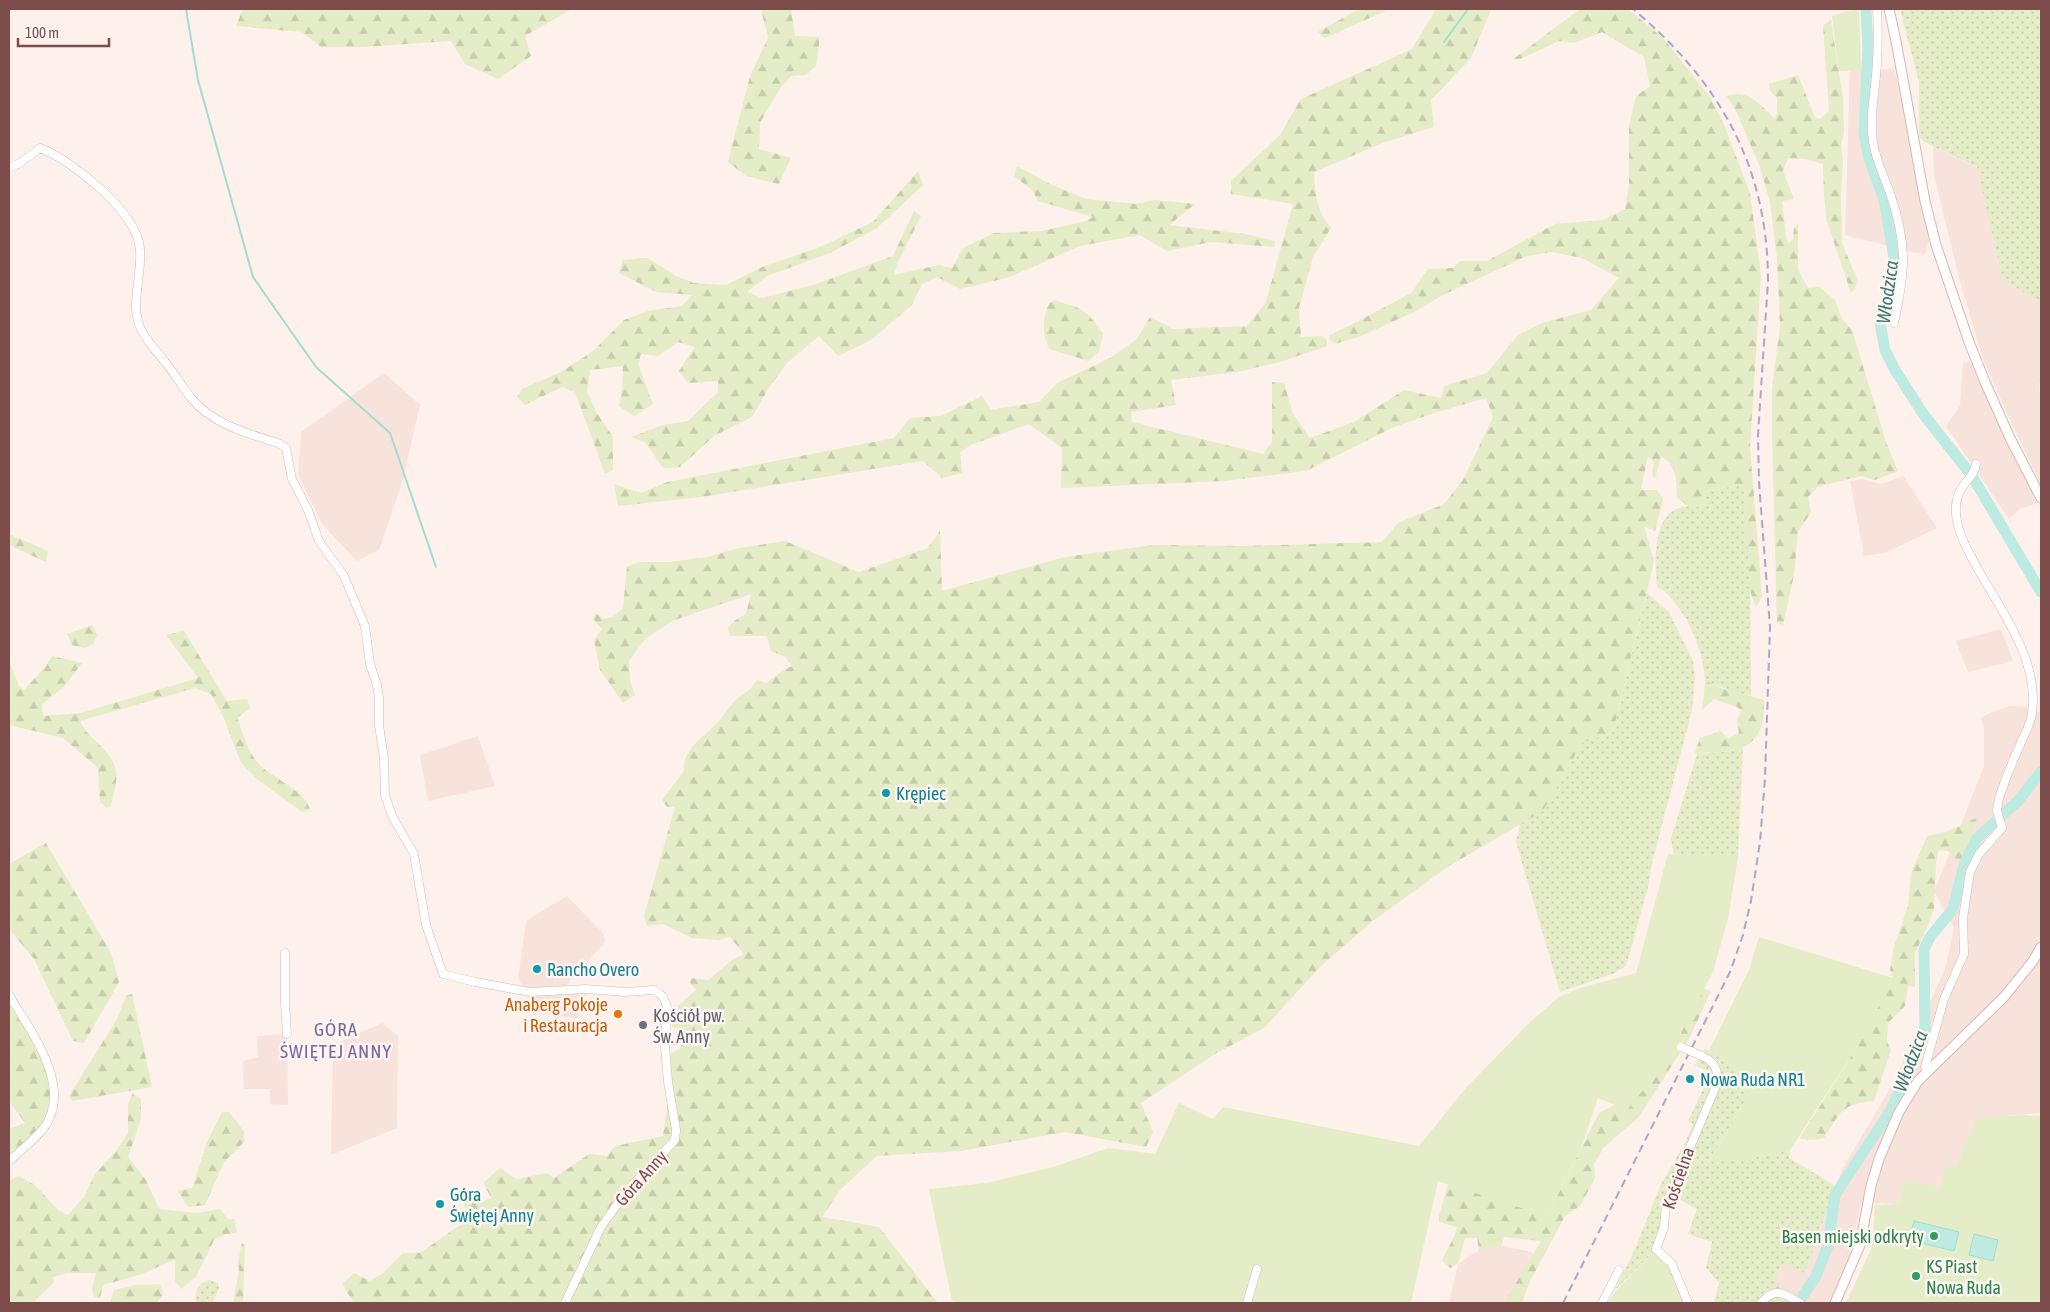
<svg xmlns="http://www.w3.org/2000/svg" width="2050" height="1312" font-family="'Asap Condensed',sans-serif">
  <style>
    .residential { fill: #f8e2dc }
    .grass { fill: url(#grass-dots) }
    .forest { fill: url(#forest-firs) }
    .green { fill: #e4edc7 }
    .water { fill: #bdeae1; stroke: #a3dcd1 }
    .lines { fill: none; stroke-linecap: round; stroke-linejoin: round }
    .stream { stroke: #a3dcd1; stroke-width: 2 }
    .river { stroke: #bdeae1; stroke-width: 11 }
    .minor-casing { stroke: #d6b8b4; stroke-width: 9 }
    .tertiary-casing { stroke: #d6b8b4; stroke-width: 11 }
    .minor { stroke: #fff; stroke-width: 8 }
    .tertiary { stroke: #fff; stroke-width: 9 }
    .rail { stroke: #ada6ca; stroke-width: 2; stroke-dasharray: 8 5; stroke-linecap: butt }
    .minor-bridge-casing { stroke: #d6b8b4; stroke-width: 9; stroke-linecap: butt }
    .minor-bridge { stroke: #fff; stroke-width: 8 }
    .culture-dot { fill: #0f9aa8; stroke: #fff6f3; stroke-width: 2 }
    .food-dot { fill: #e8710a; stroke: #fff6f3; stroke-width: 2 }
    .worship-dot { fill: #6b7280; stroke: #fff6f3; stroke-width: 2 }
    .leisure-dot { fill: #2e9e5b; stroke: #fff6f3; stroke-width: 2 }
    .labels { text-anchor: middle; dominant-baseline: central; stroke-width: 5; stroke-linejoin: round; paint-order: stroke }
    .culture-label { font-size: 18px; fill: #0d838f; stroke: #fff6f3; text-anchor: start }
    .food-label { font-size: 18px; fill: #c56008; stroke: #fff6f3; text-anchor: end }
    .worship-label { font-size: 18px; fill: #5b616d; stroke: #fff6f3; text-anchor: start }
    .street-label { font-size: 18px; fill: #7c4c4b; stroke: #fff6f3 }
    .leisure-label { font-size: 18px; fill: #27864d; stroke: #fff6f3; text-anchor: end }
    .water-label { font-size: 19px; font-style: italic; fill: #3a796e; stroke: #fff6f3 }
    .neighbourhood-label { font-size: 19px; letter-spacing: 1px; fill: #79689e; stroke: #fff6f3 }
  </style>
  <defs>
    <pattern id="grass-dots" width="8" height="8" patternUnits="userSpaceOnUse" patternTransform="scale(1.25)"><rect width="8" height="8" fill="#e4edc7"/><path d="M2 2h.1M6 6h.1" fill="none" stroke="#c7cdac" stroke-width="1.8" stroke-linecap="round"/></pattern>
    <pattern id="forest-firs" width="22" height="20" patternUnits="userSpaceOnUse" patternTransform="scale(1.25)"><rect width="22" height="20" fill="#e4edc7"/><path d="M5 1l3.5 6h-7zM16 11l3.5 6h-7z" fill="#c7cdac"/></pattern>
  </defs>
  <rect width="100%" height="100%" fill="#fef0eb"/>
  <g class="residential">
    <polygon points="1891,69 1895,71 1930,237 1925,255 1845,235 1850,70"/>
    <polygon points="1933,147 1982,170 2003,280 2041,303 2041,381 2038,384 2041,396 2041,485 2005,409 1982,356 1958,274 1934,175"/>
    <polygon points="1970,361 2038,503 2020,509 2009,519 1946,426 1960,406 1963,363"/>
    <polygon points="384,373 420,405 403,480 379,550 357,561 322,524 298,474 301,432"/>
    <polygon points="1903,476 1937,528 1885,553 1864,556 1850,481 1862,479 1881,484"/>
    <polygon points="2001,629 2013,661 1968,672 1956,641"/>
    <polygon points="2010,706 2030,707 2041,713 2041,1113 1978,1118 1957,1164 1945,1167 1940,1187 1905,1180 1898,1204 1861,1203 1841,1303 1809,1303 1773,1283 1782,1264 1805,1273 1842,1170 1895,1080 1945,969 1954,928 1934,892 1984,766 1984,728 1981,718 1992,712"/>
    <polygon points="478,736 495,786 428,801 420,755"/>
    <polygon points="567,896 604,934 605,942 560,992 587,994 578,1018 542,1014 518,979 526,921"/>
    <polygon points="382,1023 398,1036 397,1128 331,1155 333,1045"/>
    <polygon points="287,1034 288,1105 270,1104 270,1089 244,1089 243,1061 258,1057 257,1036"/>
    <polygon points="1501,1246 1528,1251 1534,1254 1504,1303 1449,1303 1458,1264 1479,1250"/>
  </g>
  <g class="grass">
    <polygon points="1903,9 2041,10 2041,303 2003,280 1977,167 1926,143 1919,137 1919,82 1901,13"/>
    <path d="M1744 484 1750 581 1751 695 1738 694 1709 682 1705 684C1706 653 1684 603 1657 586 1655 566 1653 526 1671 512 1680 505 1694 506 1705 507L1704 492Z"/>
    <polygon points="1647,593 1669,612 1693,661 1695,677 1692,710 1652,863 1648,887 1626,966 1615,973 1560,992 1516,842 1520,824 1543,811 1582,743 1613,732"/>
    <polygon points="1743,746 1738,857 1674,855 1671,839 1697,754 1732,751"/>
    <path d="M1705 1049C1734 1065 1736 1067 1747 1098L1709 1161 1748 1159 1790 1150 1789 1158 1834 1185 1835 1188 1805 1273 1782 1264 1774 1283 1799 1299 1797 1303H1714L1719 1283 1706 1268 1712 1242 1688 1234 1697 1209 1679 1199 1666 1204 1656 1249 1615 1290 1636 1247 1661 1184 1685 1143 1693 1124 1688 1121 1711 1073 1695 1065Z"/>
    <path d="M209 1280 218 1283 219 1289 212 1303H196C194 1291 198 1284 209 1280Z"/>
  </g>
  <g class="forest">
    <polygon points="243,9 572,9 525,36 531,56 498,79 465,64 451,41 362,47 321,47 302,32 236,26"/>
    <polygon points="761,9 791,9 795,36 820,37 816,66 806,75 791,76 779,90 760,123 759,149 791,158 779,184 746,176 728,162 750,76 768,38"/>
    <polygon points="1359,9 1390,9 1325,38 1318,32"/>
    <path d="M1436 9H1494L1491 10 1471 58 1431 100 1434 127 1385 142 1314 172C1315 192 1317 213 1331 228L1313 257 1299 308 1301 337 1323 336 1327 341V346L1280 362 1237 372 1171 380 1176 405 1131 412 1132 422 1263 454 1272 442V382L1284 383 1293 414 1310 438 1354 422 1404 390 1441 398 1444 386 1487 373 1517 336 1542 323 1591 310 1619 278 1582 258 1552 252 1527 256 1445 294 1412 313 1361 336 1335 344 1330 340 1329 335 1351 325 1411 293 1428 269 1453 268 1460 261H1487L1555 224 1603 220 1625 209 1629 183V126L1636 96 1650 86 1644 57 1602 32 1574 43 1559 41 1520 59 1512 60 1580 9H1628L1663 38 1710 97 1725 127 1750 193 1761 275 1750 447 1762 597 1756 607 1750 591 1744 484 1704 492 1705 507 1688 506 1677 498C1676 481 1678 465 1661 457L1655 478 1652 476 1654 462 1648 456 1641 490H1657L1663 499 1655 531 1644 526 1654 562 1613 732 1582 743 1543 811 1449 866 1370 923 1320 967 1264 1028 1215 1054 1141 1103 1153 1132 1146 1147 1065 1132 961 1151 877 1156 840 1190 822 1217 879 1227 938 1303H354L342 1284 354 1273 370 1281 383 1273 403 1253H420L470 1218 464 1204 469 1198 477 1195 480 1202 492 1198 486 1189 484 1182 500 1168 516 1179 547 1173 554 1178 589 1154 607 1156 615 1146 663 1136 668 1102 669 1054 680 1049 684 1038 681 1030 672 1027V1018L680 1022 678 1006 696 990 690 983 691 978 708 980 732 960 744 954 730 937 719 940 692 938 663 924 647 926 644 916 675 807H667L662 800 684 771C681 750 706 735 718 722 725 715 730 704 738 698 747 691 750 691 757 680L766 683 782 671 792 666 785 657 771 651 767 636H730L728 628 734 621 746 614 751 594 672 621 645 639 629 661 630 681 635 695 623 703 600 670 594 640 602 629 593 619 596 613 603 619 613 617 623 608 627 567 639 562H670L708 557 739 548 785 541 859 572 928 548 940 531 942 591 1065 557 1154 545 1242 546 1382 542 1398 523 1444 504 1463 480 1493 417 1486 398 1434 413 1392 428 1306 471 1224 481 1061 488 1062 448 1029 424 971 445 960 452 962 473 942 478 923 461 701 497 618 506 614 484 641 493 667 482 894 438 910 418 941 416 982 396 991 410 1039 402 1057 383 1110 358 1137 339 1150 317 1173 329 1247 326 1266 302 1293 204 1231 194V181L1280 135 1301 99 1412 49Z"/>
    <path d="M1831 20 1843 99 1844 132 1841 146 1843 163 1841 193 1842 243 1857 279 1855 289 1851 293 1827 222 1824 196 1823 164 1805 159 1788 158 1783 171 1794 199 1782 201 1786 237 1789 244 1793 239 1794 228 1798 224V270L1808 288 1819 287 1835 300 1842 319 1852 330 1886 442 1898 471 1875 480 1860 476 1818 487 1808 497 1811 512 1798 532 1794 575 1783 625 1777 623 1772 435V389L1780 326 1777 259 1770 202 1760 167 1737 113 1727 96C1750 89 1760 105 1775 119L1777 114V98L1770 91 1769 84 1798 75 1815 117 1820 119 1829 111 1823 25Z"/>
    <polygon points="1017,166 1052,185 1086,199 1136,204 1155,200 1195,204 1169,225 1245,234 1275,241 1274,247 1211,242 1167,251 1140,235 1080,246 1010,277 960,289 937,277 922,284 912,305 871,340 838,356 819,336 787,363 770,386 752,417 714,436 680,467 663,468 646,443 631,437 663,425 688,421 718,392 718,381 688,383 679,371 695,347 678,342 658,356 641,354 638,364 653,404 634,416 619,406 622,391 623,366 590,370 587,392 597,413 613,437 613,470 605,474 575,392 562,387 525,405 517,397 522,389 561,372 592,352 624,320 648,311 682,306 692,295 656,292 619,273 623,260 648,258 676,276 694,283 726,285 762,267 820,247 873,222 918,171 923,185 877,228 830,253 767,276 747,292 762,298 813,285 893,256 914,211 921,216 898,262 894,275 939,265 952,268 963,248 994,233 1042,231 1086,221 1093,217 1038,201 1033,191 1014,176"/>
    <path d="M1056 300C1064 305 1073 304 1080 309 1090 314 1097 325 1103 334L1099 351 1089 361 1049 349C1042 332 1042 320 1049 303Z"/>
    <polygon points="9,534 48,551 46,562 9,545"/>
    <polygon points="92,625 97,635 93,644 85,648 72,645 67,634"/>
    <path d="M184 631 227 701 247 699 250 708 237 718C243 733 247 751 259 764 272 779 305 789 310 810L302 812 257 779 241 763 223 716 211 694 195 688 80 721C88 740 112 749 116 771 118 781 113 796 111 806L107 808 100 802 98 768 63 738 9 725V661L19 686 24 690 46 666 52 656 82 663 64 687 42 704 43 716 81 713 198 678 166 635Z"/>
    <path d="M1708 682 1721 688 1764 700C1765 733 1755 750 1720 752 1712 752 1705 752 1697 754L1695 752 1700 738 1721 731 1728 739 1739 733 1737 720 1741 711 1737 707 1714 699 1702 710 1705 684Z"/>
    <path d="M1978 817 1962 860 1954 858 1948 851 1939 850 1936 862 1934 909 1924 935 1915 952V987L1908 986 1905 1006 1888 1023 1887 1042 1891 1050 1874 1101C1840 1104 1841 1112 1824 1138L1814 1140 1799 1139 1857 1047 1893 978 1890 970 1894 946 1908 906 1911 873 1927 836 1946 832Z"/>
    <polygon points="46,843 111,953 119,982 84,1043 73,1041 34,959 9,929 9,864"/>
    <path d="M1704 989 1711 991 1689 1039 1638 1118 1603 1148 1594 1164 1595 1178 1580 1206 1565 1216 1529 1283 1522 1303H1504L1541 1241 1504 1237 1501 1246 1479 1250 1477 1238H1465L1458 1264 1450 1268 1442 1261C1446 1249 1455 1239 1457 1227L1439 1222V1216L1448 1184 1547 1216 1599 1113 1616 1104 1627 1109 1674 1045Z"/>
    <polygon points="132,994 152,1087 72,1101 69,1096 117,1019 126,996"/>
    <path d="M9 1004C30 1038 67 1083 42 1124 35 1136 19 1147 9 1156V1129L25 1123 9 1101Z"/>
    <polygon points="133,1093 141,1099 141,1119 128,1157 146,1180 159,1209 197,1213 220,1209 228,1219 234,1219 237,1232 223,1235 214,1240 196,1277 181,1289 175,1281 175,1259 142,1274 103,1285 100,1298 94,1297 92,1289 96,1273 68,1273 53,1277 54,1282 34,1302 9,1303 9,1181 18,1176 35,1185 58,1210 68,1215 84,1197 95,1174 116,1151 128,1133 128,1104"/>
    <polygon points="222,1112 229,1112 244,1131 244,1142 224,1162 205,1205 188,1207 178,1191 192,1188 207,1142"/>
    <polygon points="242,1243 245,1245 243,1303 233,1303 239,1270 238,1262"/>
    <polygon points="160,1284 163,1295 157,1303 110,1303 114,1290 136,1285"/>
  </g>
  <g class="green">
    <polygon points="1854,9 1859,9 1861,70 1839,71 1832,16"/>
    <polygon points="1668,854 1738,857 1728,918 1713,972 1665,1063 1627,1110 1598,1098 1581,1148 1547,1216 1438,1181 1411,1303 960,1303 952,1301 929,1189 987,1183 1053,1167 1108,1148 1155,1154 1179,1103 1213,1119 1223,1107 1419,1146 1465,1089 1529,1023 1559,997 1580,988 1636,973"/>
    <path d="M1759 937 1893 978 1857 1047 1790 1150 1748 1159 1709 1162 1747 1098C1737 1071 1735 1066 1709 1051L1749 970Z"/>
    <polygon points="2021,1115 2041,1116 2041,1303 1846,1303 1872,1247 1875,1205 1898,1204 1905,1180 1940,1187 1945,1167 1957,1164 1977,1118"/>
    <polygon points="1656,1249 1672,1264 1688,1303 1608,1303 1614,1293"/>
  </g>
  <g class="water">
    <polygon points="1914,1221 1959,1232 1954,1251 1909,1240"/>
    <polygon points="1974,1234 1998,1240 1993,1261 1969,1255"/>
  </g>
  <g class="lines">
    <g class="stream">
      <polyline points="186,9 198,80 253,277 316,367 390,433 436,567"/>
      <polyline points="1444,42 1468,9"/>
    </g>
    <g class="river">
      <polyline points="1866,9 1868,47 1864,133 1869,158 1884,200 1894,257 1891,285 1880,323 1885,350 1895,370 1924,415 1972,476 2041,592"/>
      <polyline points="1798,1303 1815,1278 1828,1246 1835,1195 1890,1112 1915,1057 1925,1029 1924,949 1930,937 1953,909 1964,865 1977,838 2017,802 2041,772"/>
    </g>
    <g class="minor-casing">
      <g id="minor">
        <path d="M1877 9C1878 27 1878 44 1877 62 1876 89 1869 115 1873 142 1876 161 1885 178 1891 196 1908 247 1905 272 1894 323"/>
        <path d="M9 168 20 163 40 148C72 160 138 213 140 249 142 272 132 301 138 321 142 337 156 350 165 362 175 374 182 387 192 399 212 424 249 434 278 443L286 448 292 479 308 510 319 541 344 576 365 626 370 664 377 685 379 698V725L384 759 385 795 392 816 414 854 426 925 443 974 475 982 530 992 586 989 625 992 654 990 659 993 663 997 667 1006 665 1047 668 1082 676 1130 675 1140 627 1191 601 1227 565 1303"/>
        <polyline points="285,953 285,1003 287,1034"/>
        <path d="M9 995C30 1030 75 1088 43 1129 33 1141 20 1151 9 1161"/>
        <path d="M1928 1071 1925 1067 1944 999 1964 954 1963 918 1970 872 1979 854 2002 828 1997 811 1999 798C2005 780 2012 762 2020 745 2024 735 2031 724 2032 713 2040 657 1997 606 1973 560 1965 546 1957 530 1956 514 1954 483 1974 482 1976 464"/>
        <polyline points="1247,1303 1257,1269"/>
        <polyline points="1602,1303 1619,1270"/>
        <path d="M1688 1303 1672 1264 1656 1249 1664 1227 1666 1204 1716 1086C1719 1070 1716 1063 1702 1056"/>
        <path d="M1761 1303C1775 1286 1784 1293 1800 1303"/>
      </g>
    </g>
    <g class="tertiary-casing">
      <g id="tertiary">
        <polyline points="1889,9 1896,41 1925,201 1936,245 1969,342 1985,382 2010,438 2041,498"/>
        <polyline points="1835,1303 1860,1245 1871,1186 1879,1159 1899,1112 1918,1081 2004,997 2033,961 2041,947"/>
      </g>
    </g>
    <use href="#minor" class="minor"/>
    <use href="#tertiary" class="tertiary"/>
    <path class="rail" d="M1563 1303 1730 972 1743 935 1751 901 1760 842 1765 778 1770 627 1759 482 1758 435 1768 281C1768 166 1719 81 1633 9"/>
    <g class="minor-bridge-casing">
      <polyline id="minor-bridge" points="1681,1047 1702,1056"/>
    </g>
    <use href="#minor-bridge" class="minor-bridge"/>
  </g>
  <g class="culture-dot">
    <circle cx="886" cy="793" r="5"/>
    <circle cx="537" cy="969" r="5"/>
    <circle cx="1690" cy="1079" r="5"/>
    <circle cx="440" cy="1204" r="5"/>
  </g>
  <circle class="food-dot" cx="618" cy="1014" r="5"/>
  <circle class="worship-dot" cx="643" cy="1025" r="5"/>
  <g class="leisure-dot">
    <circle cx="1934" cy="1236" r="5"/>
    <circle cx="1916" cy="1276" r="5"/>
  </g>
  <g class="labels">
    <g class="culture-label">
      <text x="896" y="793">Krępiec</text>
      <text x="547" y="969">Rancho Overo</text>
      <text x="1700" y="1079">Nowa Ruda NR1</text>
      <text x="450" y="1194">Góra<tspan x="450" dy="21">Świętej Anny</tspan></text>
    </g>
    <g class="food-label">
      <text x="608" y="1004">Anaberg Pokoje<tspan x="608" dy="21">i Restauracja</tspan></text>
    </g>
    <g class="worship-label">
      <text x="653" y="1015">Kościół pw.<tspan x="653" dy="21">Św. Anny</tspan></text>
    </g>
    <g class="street-label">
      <text transform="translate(641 1178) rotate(-48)">Góra Anny</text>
      <text transform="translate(1678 1178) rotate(-71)">Kościelna</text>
    </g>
    <g class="leisure-label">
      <text x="1924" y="1236">Basen miejski odkryty</text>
      <text x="1926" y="1266" text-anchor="start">KS Piast<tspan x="1926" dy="21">Nowa Ruda</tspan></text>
    </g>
    <g class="water-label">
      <text transform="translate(1887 292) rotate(-82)">Włodzica</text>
      <text transform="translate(1910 1061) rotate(-69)">Włodzica</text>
    </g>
    <g class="neighbourhood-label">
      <text x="336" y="1029">GÓRA<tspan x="336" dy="22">ŚWIĘTEJ ANNY</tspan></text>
    </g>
  </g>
  <rect width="2050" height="1312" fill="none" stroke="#7c4c4b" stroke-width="20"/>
  <path d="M18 38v8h91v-8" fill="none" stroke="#7c4c4b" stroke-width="2.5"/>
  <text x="25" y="38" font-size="15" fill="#7c4c4b" stroke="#fff6f3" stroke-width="4" paint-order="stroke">100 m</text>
</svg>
